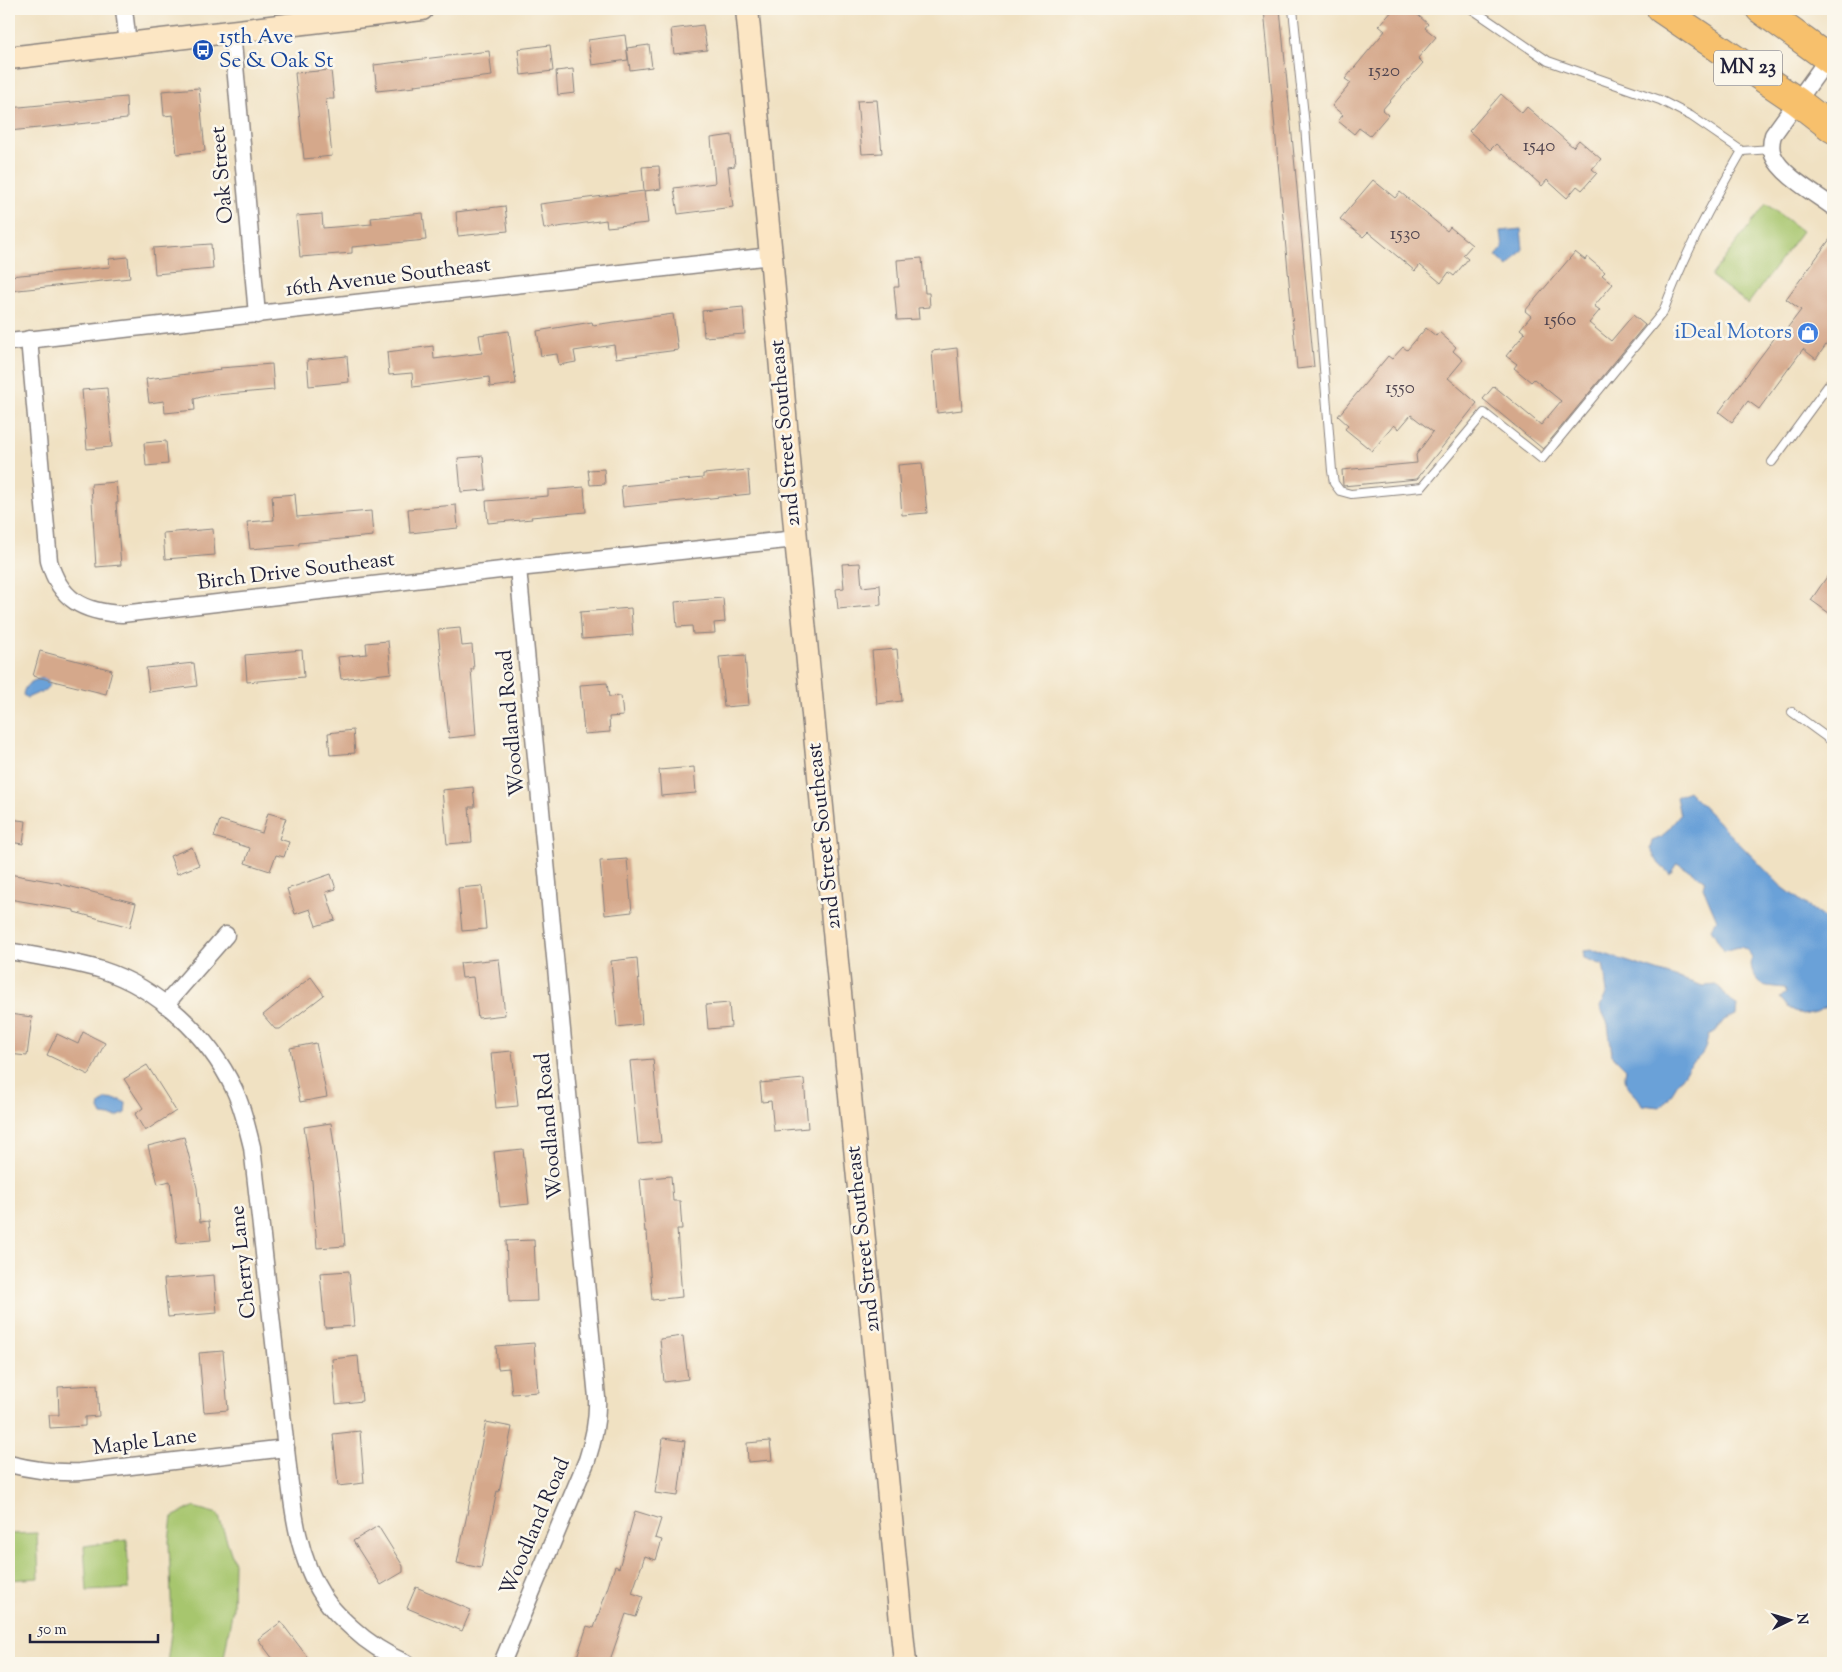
<svg xmlns="http://www.w3.org/2000/svg" width="1842" height="1672" font-family="'Sorts Mill Goudy',serif">
  <style>
    .green { fill: #a7c66e; stroke: #647454 }
    .water { fill: #6ba1d8; stroke: #46628a }
    .building { fill: #d5a88b }
    .lines { fill: none; stroke-linecap: round; stroke-linejoin: round }
    .lane-casing { stroke: #89827e; stroke-width: 10 }
    .street-casing { stroke: #89827e; stroke-width: 19 }
    .secondary-casing { stroke: #89827e; stroke-width: 25 }
    .highway-casing { stroke: #89827e; stroke-width: 30 }
    .lane { stroke: #fff; stroke-width: 8 }
    .street { stroke: #fff; stroke-width: 16 }
    .secondary { stroke: #fce6c4; stroke-width: 22 }
    .highway { stroke: #f7c06c; stroke-width: 28 }
    .labels { text-anchor: middle; dominant-baseline: central; stroke-width: 5; stroke-linejoin: round; paint-order: stroke }
    .number-label { font-size: 19px; fill: #4f444f }
    .shield { fill: #fbf7ec; stroke: #636270; stroke-width: 1 }
    .shield-label { font-size: 20px; font-weight: bold; fill: #22223b }
    .transit-label { font-size: 21px; fill: #164399; stroke: #fbf7ec; text-anchor: start }
    .street-label { font-size: 21px; fill: #22223b; stroke: #fbf7ec }
    .shop-label { font-size: 21px; fill: #366cbe; stroke: #fbf7ec; text-anchor: end }
  </style>
  <rect width="100%" height="100%" fill="#fbf7ec"/>
  <filter id="ink" filterUnits="userSpaceOnUse"><feTurbulence type="fractalNoise" baseFrequency=".02" numOctaves="2"/><feDisplacementMap in="SourceGraphic" scale="10" xChannelSelector="R" yChannelSelector="G"/><feConvolveMatrix kernelMatrix="1 2 1 2 8 2 1 2 1" color-interpolation-filters="sRGB"/></filter>
  <filter id="wash" filterUnits="userSpaceOnUse"><feTurbulence type="fractalNoise" baseFrequency=".0096" numOctaves="4" result="noise"/><feDisplacementMap in="SourceGraphic" scale="20" xChannelSelector="R" yChannelSelector="G"/><feGaussianBlur stdDeviation="1.12" result="paint"/><feColorMatrix in="noise" values="0 0 0 0 0 0 0 0 0 0 0 0 0 0 0 0 0 1.4 0 .05"/><feComposite in="paint" operator="in"/></filter>
  <g filter="url(#wash)">
    <rect width="100%" height="100%" fill="#f0e1c2"/>
    <g class="green">
      <polygon points="1766,204 1802,231 1748,304 1711,276"/>
      <polygon points="193,1507 218,1514 234,1562 233,1607 223,1663 167,1663 172,1625 169,1541 172,1517"/>
      <polygon points="37,1533 39,1578 9,1580 9,1534"/>
      <polygon points="127,1540 129,1589 87,1591 84,1546"/>
    </g>
    <g class="water">
      <polygon points="1521,229 1523,249 1508,267 1496,256 1503,248 1501,231"/>
      <path d="M46 678 50 685 45 690 27 698 23 695C24 683 35 679 46 678Z"/>
      <path d="M1688 791 1781 886 1833 925V1007L1831 1005 1816 1012 1803 1015 1789 1008 1780 998 1786 993 1784 988C1778 987 1769 987 1763 985 1754 980 1749 967 1752 957 1743 943 1738 947 1724 951L1711 929 1717 920 1703 887 1705 880 1677 863 1670 874 1659 864 1650 849 1652 841 1662 837 1680 815 1676 797Z"/>
      <path d="M1592 950 1703 986 1716 985 1737 1006 1736 1015 1724 1020 1716 1031 1708 1035C1707 1042 1706 1048 1702 1054 1698 1059 1692 1063 1688 1068 1678 1080 1671 1099 1660 1107L1642 1105C1635 1089 1621 1090 1626 1069L1612 1055 1608 1024 1600 1007 1607 992C1605 983 1606 975 1603 965L1584 958 1583 951Z"/>
      <polygon points="106,1099 120,1100 126,1103 125,1113 117,1117 102,1115 99,1109 100,1104"/>
    </g>
    <g id="blocks">
      <g class="building">
        <polygon points="1264,9 1280,9 1314,367 1297,369"/>
        <polygon points="1394,9 1411,9 1428,24 1425,28 1436,37 1418,58 1423,63 1382,110 1388,115 1370,136 1359,128 1354,134 1338,121 1343,115 1332,106 1351,83 1345,79 1385,31 1379,26"/>
        <polygon points="703,25 707,50 674,54 671,29"/>
        <polygon points="625,35 628,60 592,65 588,40"/>
        <polygon points="550,45 553,71 521,75 518,49"/>
        <polygon points="649,45 652,67 630,70 627,48"/>
        <polygon points="489,51 492,76 414,85 415,87 377,91 374,65"/>
        <polygon points="573,69 575,93 558,95 556,71"/>
        <polygon points="331,70 334,99 326,99 332,156 304,159 295,73"/>
        <polygon points="199,88 205,151 177,154 173,115 164,116 162,91"/>
        <polygon points="1501,94 1522,113 1527,107 1573,147 1579,140 1601,159 1592,169 1597,173 1582,190 1577,186 1567,198 1547,180 1542,186 1496,144 1490,150 1469,131"/>
        <polygon points="126,97 127,119 9,131 9,108"/>
        <polygon points="877,100 882,153 862,154 857,101"/>
        <polygon points="732,135 735,166 728,167 733,207 678,214 674,188 715,183 711,138"/>
        <polygon points="659,166 661,189 644,191 642,167"/>
        <polygon points="1373,180 1395,198 1400,192 1447,231 1450,227 1472,245 1463,255 1468,259 1454,276 1449,272 1441,283 1420,265 1415,271 1368,232 1363,237 1340,219"/>
        <polygon points="644,191 648,223 607,227 606,220 544,229 540,204"/>
        <polygon points="505,206 508,231 458,236 456,212"/>
        <polygon points="423,213 426,240 352,247 352,253 300,257 296,216 322,214 323,228 372,224 371,218"/>
        <polygon points="1833,235 1833,335 1816,359 1803,349 1759,409 1748,401 1732,422 1719,412 1779,332 1782,335 1801,310 1786,299"/>
        <polygon points="211,244 213,269 155,274 153,248"/>
        <polygon points="1575,252 1585,260 1587,257 1605,272 1602,275 1613,284 1594,306 1600,310 1589,323 1611,341 1633,315 1645,325 1543,449 1483,399 1494,386 1541,425 1561,401 1534,379 1531,382 1514,368 1517,364 1506,356 1525,333 1520,329 1531,316 1525,311"/>
        <polygon points="128,257 130,278 9,291 9,276 110,267 109,259"/>
        <polygon points="922,258 925,293 929,293 930,307 918,308 919,319 897,320 894,287 899,287 897,260"/>
        <polygon points="743,307 745,334 704,337 702,311"/>
        <polygon points="673,314 678,350 616,358 614,345 574,351 576,362 559,365 557,354 541,356 537,331 592,322 593,325"/>
        <polygon points="1426,328 1436,336 1439,332 1456,347 1453,351 1463,360 1448,378 1477,403 1417,479 1343,486 1342,470 1417,463 1416,455 1433,432 1411,415 1399,429 1394,425 1372,451 1345,429 1348,425 1338,416 1388,356 1392,359 1403,347 1407,350"/>
        <polygon points="509,331 516,384 490,387 489,377 413,387 412,373 389,375 387,352 433,346 434,359 482,353 479,335"/>
        <polygon points="957,348 962,410 937,413 932,351"/>
        <polygon points="347,356 349,382 309,386 307,360"/>
        <polygon points="272,364 274,390 205,396 194,399 195,410 165,413 164,401 149,403 146,379 221,370 220,368"/>
        <polygon points="107,388 112,447 87,449 82,390"/>
        <polygon points="166,441 168,464 146,466 144,443"/>
        <polygon points="483,456 486,490 461,492 458,458"/>
        <polygon points="922,463 927,513 902,515 898,465"/>
        <polygon points="604,469 605,484 590,485 588,470"/>
        <polygon points="748,470 750,494 623,507 621,486 703,478 703,474"/>
        <polygon points="116,482 118,503 116,503 121,565 96,567 91,484"/>
        <polygon points="584,487 586,512 531,517 532,519 488,523 486,501 548,496 548,490"/>
        <polygon points="295,494 297,517 371,511 373,536 299,543 299,545 250,549 247,522 274,520 272,496"/>
        <polygon points="456,505 458,528 410,533 408,509"/>
        <polygon points="213,529 215,555 165,559 163,533"/>
        <polygon points="860,563 862,587 880,585 881,605 838,609 836,589 844,588 842,564"/>
        <polygon points="1833,568 1833,616 1811,600"/>
        <polygon points="723,598 725,622 714,623 715,633 693,634 692,626 677,627 675,602"/>
        <polygon points="631,608 633,635 582,639 580,612"/>
        <polygon points="460,628 462,646 472,645 474,669 471,669 476,735 449,738 438,630"/>
        <polygon points="388,641 391,673 341,679 338,657 367,654 366,643"/>
        <polygon points="897,649 902,701 877,704 872,651"/>
        <polygon points="302,650 304,677 247,682 245,655"/>
        <polygon points="40,651 112,670 106,694 33,676"/>
        <polygon points="745,655 749,705 724,707 719,657"/>
        <polygon points="194,663 197,686 149,692 146,668"/>
        <polygon points="607,683 609,697 621,696 623,716 609,717 610,732 584,734 580,685"/>
        <polygon points="353,730 355,753 330,755 328,733"/>
        <polygon points="694,767 696,793 661,796 659,770"/>
        <polygon points="473,787 475,807 469,807 472,842 447,844 442,790"/>
        <polygon points="268,813 286,818 279,839 289,842 284,857 276,855 270,871 245,863 250,848 214,837 220,820 262,833"/>
        <polygon points="9,819 26,821 23,844 9,842"/>
        <polygon points="192,847 199,865 177,874 170,856"/>
        <polygon points="627,859 632,912 605,915 600,861"/>
        <polygon points="9,874 60,883 60,884 136,903 130,927 74,912 74,910 9,899"/>
        <polygon points="331,874 336,889 326,892 335,920 316,926 310,909 295,914 287,889"/>
        <polygon points="482,886 486,929 462,931 458,888"/>
        <polygon points="637,958 642,1024 617,1027 611,961"/>
        <polygon points="499,959 505,1015 478,1018 473,977 462,978 460,963"/>
        <polygon points="311,977 324,995 280,1029 275,1029 263,1015"/>
        <polygon points="729,1003 731,1027 708,1029 706,1005"/>
        <polygon points="9,1014 32,1017 27,1056 9,1054"/>
        <polygon points="83,1032 105,1043 89,1075 47,1055 57,1034 78,1044"/>
        <polygon points="316,1043 327,1097 300,1102 290,1048"/>
        <polygon points="512,1051 518,1106 496,1108 491,1053"/>
        <polygon points="653,1059 661,1142 638,1144 630,1061"/>
        <polygon points="147,1065 176,1111 145,1131 135,1114 143,1108 124,1079"/>
        <polygon points="804,1079 808,1128 774,1131 771,1101 762,1102 760,1083"/>
        <polygon points="331,1123 341,1196 345,1246 317,1248 312,1181 304,1127"/>
        <polygon points="184,1137 197,1188 200,1222 209,1221 211,1240 177,1243 170,1181 158,1184 148,1146"/>
        <polygon points="523,1149 529,1204 500,1207 494,1152"/>
        <polygon points="671,1176 673,1201 680,1201 682,1229 677,1229 682,1297 652,1300 647,1232 645,1232 640,1179"/>
        <polygon points="534,1240 537,1301 509,1302 506,1241"/>
        <polygon points="349,1271 354,1326 325,1328 320,1273"/>
        <polygon points="214,1275 217,1313 168,1317 164,1279"/>
        <polygon points="683,1336 688,1379 664,1382 660,1339"/>
        <polygon points="534,1343 538,1392 512,1394 509,1368 498,1369 496,1346"/>
        <polygon points="223,1351 228,1410 204,1412 199,1353"/>
        <polygon points="358,1356 362,1401 336,1404 332,1359"/>
        <polygon points="97,1385 99,1416 85,1417 85,1426 50,1428 49,1415 59,1415 58,1387"/>
        <polygon points="486,1422 512,1427 499,1492 497,1491 481,1568 457,1563"/>
        <polygon points="360,1431 364,1483 338,1486 333,1434"/>
        <polygon points="663,1438 685,1441 678,1496 655,1493"/>
        <polygon points="770,1441 772,1460 748,1462 747,1443"/>
        <polygon points="635,1511 661,1519 655,1538 662,1540 656,1560 645,1556 632,1593 643,1597 636,1617 626,1614 609,1663 575,1663 587,1626 594,1628 615,1566 619,1568"/>
        <polygon points="378,1526 403,1566 403,1572 381,1585 353,1541"/>
        <polygon points="416,1587 471,1610 462,1631 407,1608"/>
        <polygon points="281,1622 312,1663 276,1663 258,1639"/>
      </g>
    </g>
  </g>
  <g filter="url(#ink)">
    <use href="#blocks" fill-opacity="0" stroke="#89827e" stroke-width="1"/>
    <g class="lines">
      <g class="lane-casing">
        <g id="lane">
          <path d="M1293 9 1305 126 1332 471 1334 483 1340 491 1351 494 1422 487 1484 413 1542 459 1663 312C1684 255 1712 203 1742 151"/>
          <polyline points="1472,9 1548,61 1660,100 1691,116 1742,151 1772,149"/>
          <polyline points="1772,462 1833,379"/>
          <polyline points="1792,712 1833,742"/>
        </g>
      </g>
      <g class="street-casing">
        <g id="street">
          <polyline points="124,9 128,44"/>
          <polyline points="232,31 257,315"/>
          <path d="M1832 53 1773 135C1771 142 1770 148 1773 155 1781 175 1816 194 1833 207"/>
          <path d="M29 339 49 561C60 600 83 612 122 614L518 568 796 539"/>
          <polyline points="9,342 771,256"/>
          <path d="M9 951C40 957 72 961 102 970 158 988 209 1036 234 1089 243 1108 247 1127 252 1147L288 1467C293 1511 298 1558 323 1596 330 1608 341 1618 352 1628 368 1643 385 1654 406 1663"/>
          <polyline points="165,1005 226,935"/>
          <path d="M9 1464C33 1470 55 1473 80 1472L286 1448"/>
          <path d="M502 1663 587 1460C594 1439 598 1420 597 1398L518 568"/>
        </g>
      </g>
      <g class="secondary-casing">
        <g id="secondary">
          <polyline points="747,9 771,256 796,539 905,1663"/>
          <polyline points="9,58 422,9"/>
        </g>
      </g>
      <g class="highway-casing">
        <g id="highway">
          <polyline points="1661,9 1797,101 1833,129"/>
          <polyline points="1760,9 1833,62"/>
        </g>
      </g>
      <use href="#lane" class="lane"/>
      <use href="#street" class="street"/>
      <use href="#secondary" class="secondary"/>
      <use href="#highway" class="highway"/>
    </g>
  </g>
  <defs>
    <g id="bus-disc" transform="scale(1.125)"><circle r="9.5" fill="#1a4fb4" stroke="#fbf7ec"/><path d="M-5-6H5V4H4V6H2V4H-2V6H-4V4H-5ZM-3.5-4V0h7V-4ZM-3.5 1.2v1.5H-2V1.2ZM2 1.2v1.5H3.5V1.2Z" fill="#fff"/></g>
    <g id="shop-disc" transform="scale(1.125)"><circle r="9.5" fill="#3f7fe0" stroke="#fbf7ec"/><path d="M-5-2.5h2.3a2.7 3.5 0 0 1 5.4 0H5L5.5 6h-11ZM-1.5-2.5h3a1.5 2.3 0 0 0-3 0Z" fill="#fff"/></g>
  </defs>
  <g fill-rule="evenodd">
    <use href="#bus-disc" x="203" y="50"/>
    <use href="#shop-disc" x="1808" y="333"/>
  </g>
  <g class="labels">
    <g class="number-label">
      <text x="1384" y="71">1520</text>
      <text x="1539" y="146">1540</text>
      <text x="1405" y="234">1530</text>
      <text x="1560" y="320">1560</text>
      <text x="1400" y="388">1550</text>
    </g>
    <rect class="shield" x="1714" y="50.5" width="68" height="35" rx="4"/>
    <g class="shield-label">
      <text x="1748" y="68">MN 23</text>
    </g>
    <g class="transit-label">
      <text x="219" y="38">15th Ave<tspan x="219" dy="24">Se &amp; Oak St</tspan></text>
    </g>
    <g class="street-label">
      <text transform="translate(223 175) rotate(-95)">Oak Street</text>
      <text transform="translate(388 278) rotate(-7)">16th Avenue Southeast</text>
      <text transform="translate(786 433) rotate(-95)">2nd Street Southeast</text>
      <text transform="translate(296 572) rotate(-7)">Birch Drive Southeast</text>
      <text transform="translate(512 723) rotate(-95)">Woodland Road</text>
      <text transform="translate(825 836) rotate(-96)">2nd Street Southeast</text>
      <text transform="translate(550 1126) rotate(-95)">Woodland Road</text>
      <text transform="translate(864 1239) rotate(-96)">2nd Street Southeast</text>
      <text transform="translate(244 1262) rotate(-96)">Cherry Lane</text>
      <text transform="translate(145 1443) rotate(-7)">Maple Lane</text>
      <text transform="translate(536 1527) rotate(-67)">Woodland Road</text>
    </g>
    <g class="shop-label">
      <text x="1792" y="333">iDeal Motors</text>
    </g>
  </g>
  <rect width="1842" height="1672" fill="none" stroke="#fbf7ec" stroke-width="30"/>
  <g transform="translate(1790 1620) rotate(85)" stroke="#fbf7ec" stroke-width="4" paint-order="stroke">
  <path d="M0-4L9 19L0 12L-9 19Z" fill="#22223b"/>
  <text y="-8" font-size="14" font-weight="bold" text-anchor="middle" fill="#22223b">N</text>
  </g>
  <path d="M30 1634v8h128v-8" fill="none" stroke="#22223b" stroke-width="2.5"/>
  <text x="38" y="1634" font-size="15" fill="#22223b" stroke="#fbf7ec" stroke-width="4" paint-order="stroke">50 m</text>
</svg>
